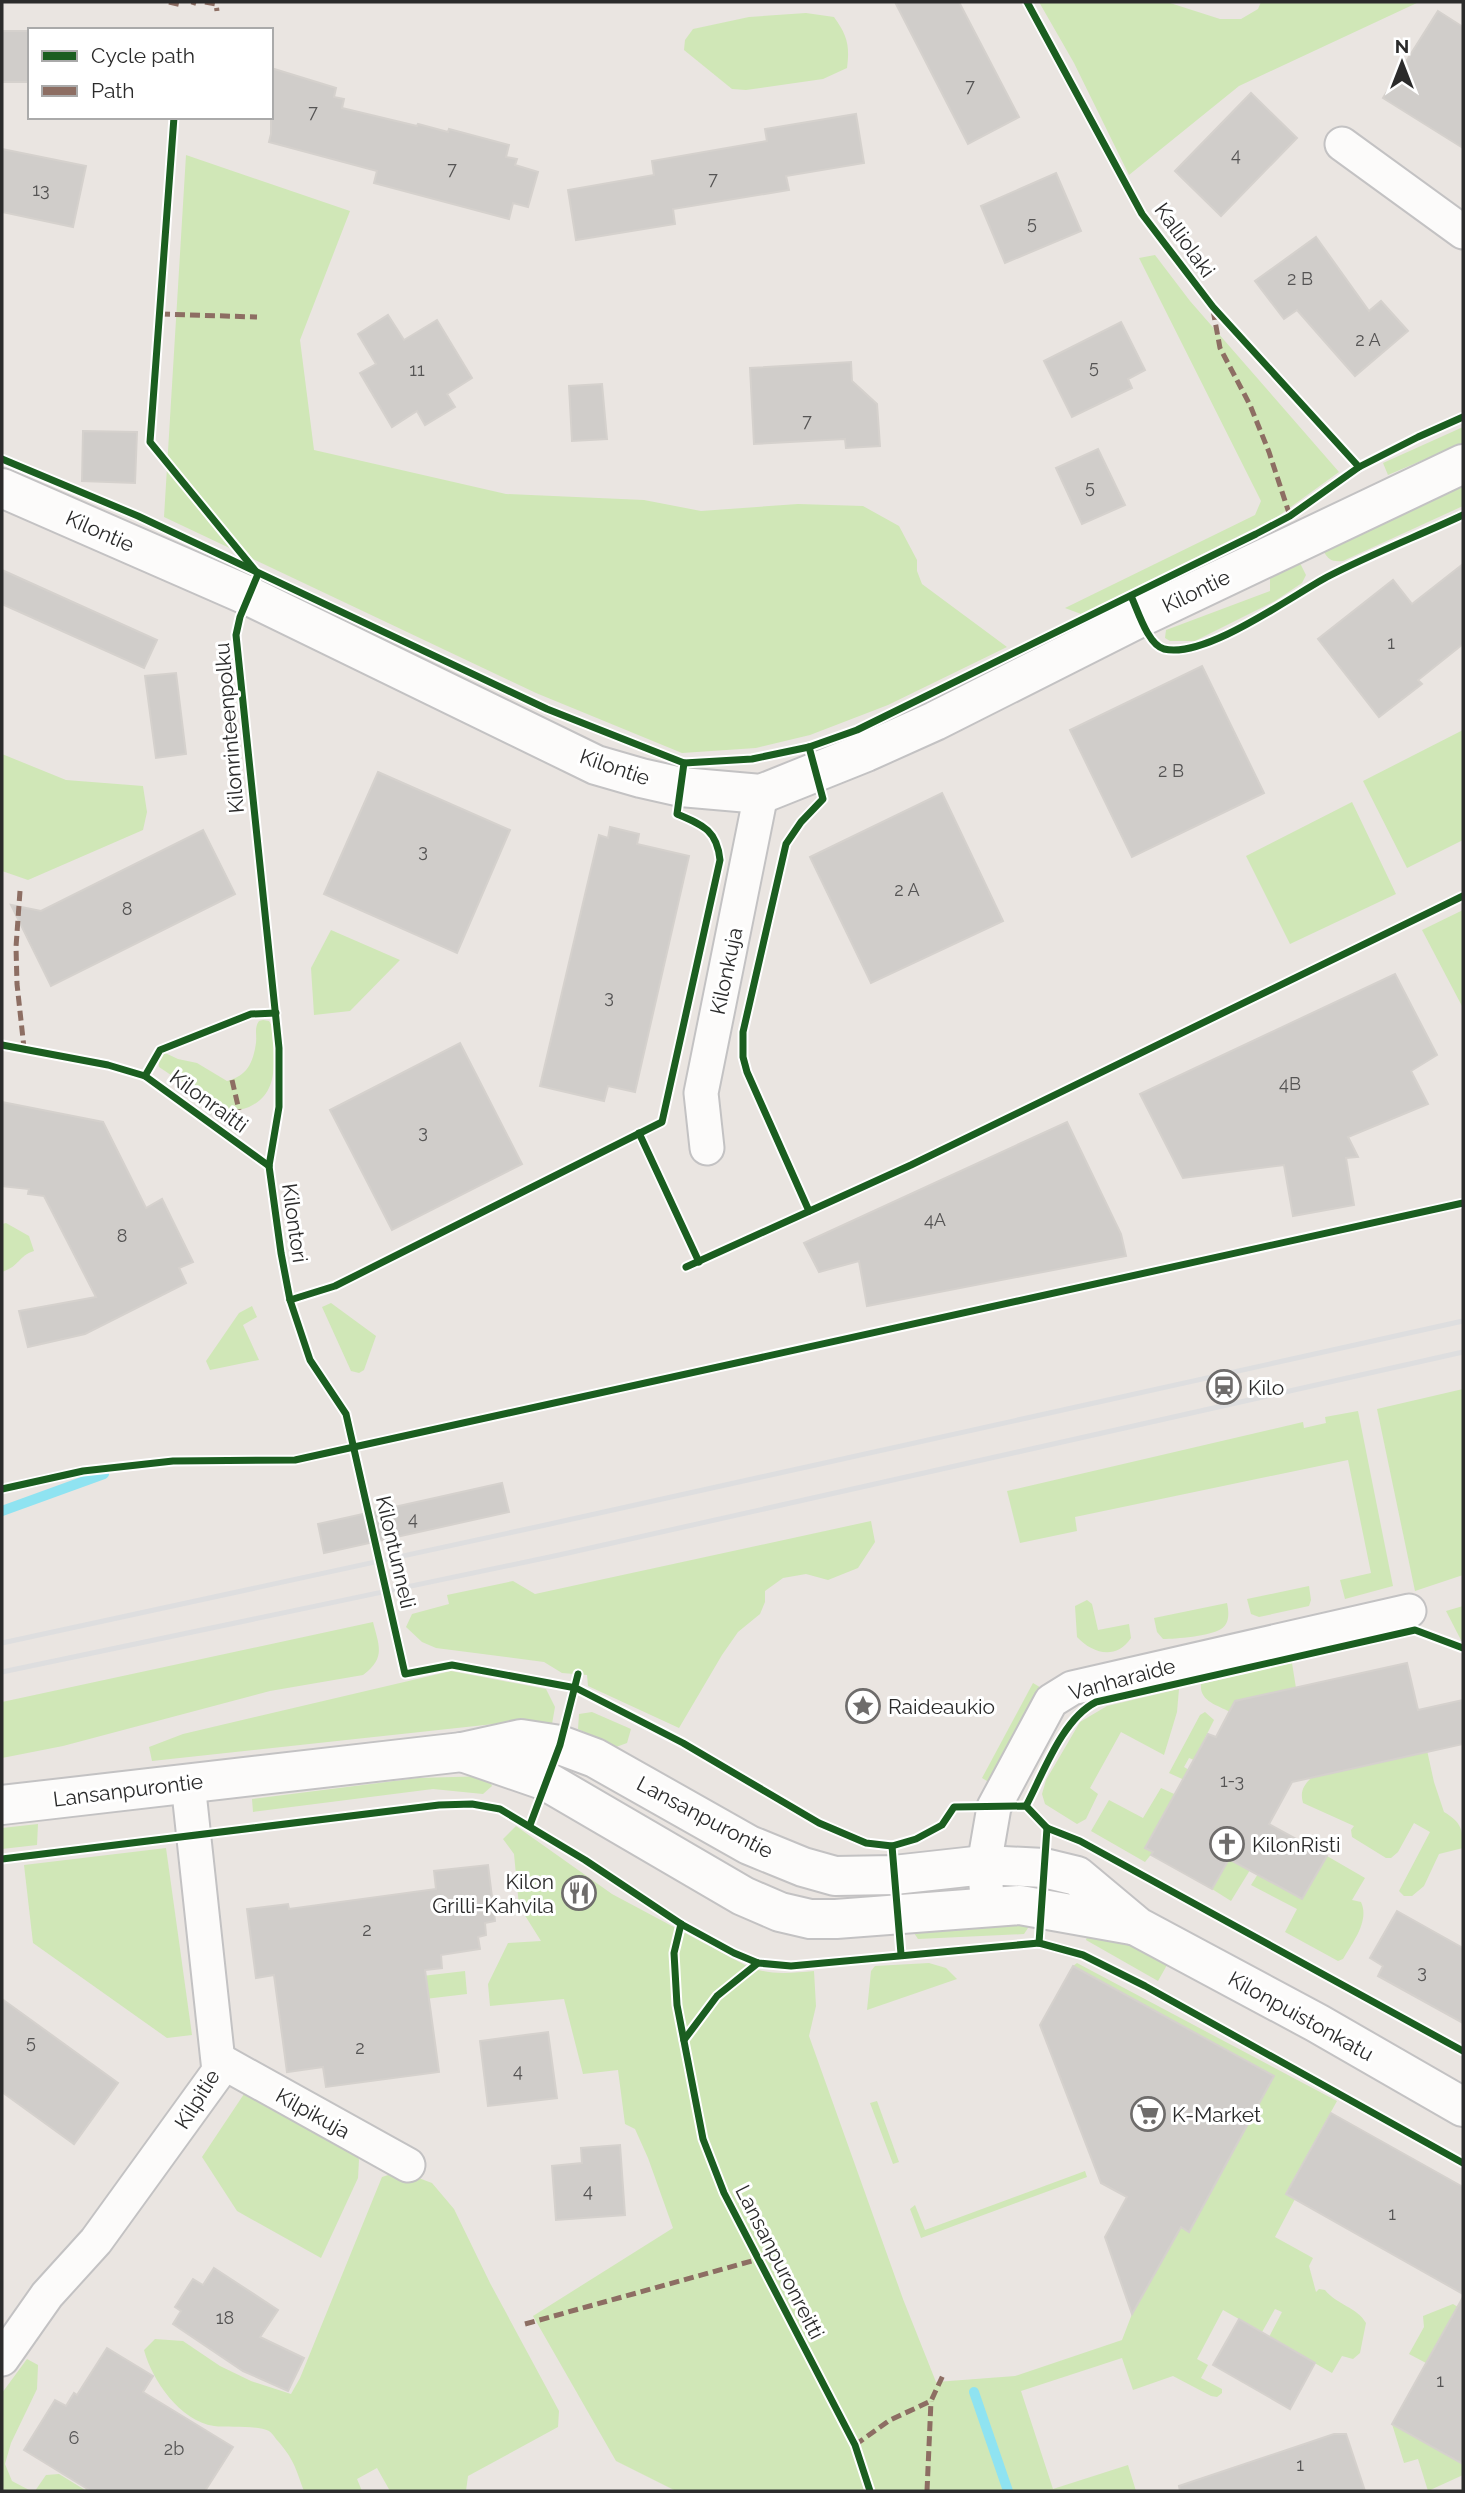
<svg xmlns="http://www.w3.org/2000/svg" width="1465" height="2493" font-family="Raleway,sans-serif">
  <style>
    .green { fill: #d0e7b7 }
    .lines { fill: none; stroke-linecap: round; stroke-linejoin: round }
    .stream { stroke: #8fe3f1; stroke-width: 10 }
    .building { fill: #d0cdca; stroke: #d5d1cd; stroke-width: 2 }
    .street-casing { stroke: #c3c2c3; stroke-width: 37 }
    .secondary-casing { stroke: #c3c2c3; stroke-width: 42 }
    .street { stroke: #fcfbfa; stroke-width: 33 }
    .secondary { stroke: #fcfbfa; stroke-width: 38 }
    .rail { stroke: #dededf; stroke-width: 5 }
    .quiet { stroke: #8d6e63; stroke-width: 5; stroke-dasharray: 10 5; stroke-linecap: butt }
    .cycleway-casing { stroke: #fff; stroke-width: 11 }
    .cycleway { stroke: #1b5e20; stroke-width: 7 }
    .labels { text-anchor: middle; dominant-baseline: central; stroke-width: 6; stroke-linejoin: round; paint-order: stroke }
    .number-label { font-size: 18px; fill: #555454 }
    .street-label { font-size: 21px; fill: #2b2b2b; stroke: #fff }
    .poi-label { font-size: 21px; fill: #2b2b2b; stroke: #fff; text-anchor: start }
  </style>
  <rect width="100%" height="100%" fill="#eae5e1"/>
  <g class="green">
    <polygon points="1039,2 1167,2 1220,19 1241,19 1258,9 1261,2 1419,2 1239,86 1129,175 1074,63"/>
    <path d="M806 13 834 17C847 35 850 45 847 68L823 79 746 90 732 89 684 50 685 40 693 29 749 17Z"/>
    <polygon points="186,155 350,211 300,340 314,450 506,494 644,500 701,511 798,504 863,506 899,526 917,560 917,571 922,584 1007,647 888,705 810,735 756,748 682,753 536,693 164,517"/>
    <polygon points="1155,255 1190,301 1339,472 1277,517 1081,614 1065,608 1255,515 1261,501 1139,258"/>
    <polygon points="1463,427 1463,443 1388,475 1383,463"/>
    <path d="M1463 484V506L1343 561C1332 562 1328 560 1323 550Z"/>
    <polygon points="1300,563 1306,575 1302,583 1275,601 1195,641 1170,641 1165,638 1166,630 1270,591 1270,578"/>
    <polygon points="1463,730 1463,840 1407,868 1363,781"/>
    <polygon points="2,754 66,780 143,786 147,812 143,830 28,880 2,871"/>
    <polygon points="1352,802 1396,894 1290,944 1246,856"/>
    <polygon points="1463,910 1463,1008 1422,930"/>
    <polygon points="331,930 400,960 350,1011 314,1015 311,968"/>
    <path d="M263 1020 269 1021 272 1026C273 1056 282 1092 249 1107 239 1111 227 1111 218 1106 197 1096 178 1079 159 1067L158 1057 163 1052 178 1059 197 1063 227 1081C247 1076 253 1063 256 1043 257 1034 254 1028 259 1021Z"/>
    <path d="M6 1223 29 1236 34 1251C18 1256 20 1266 2 1272V1224Z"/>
    <polygon points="331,1303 376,1336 364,1370 359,1373 351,1371 322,1307"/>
    <polygon points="252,1306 257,1317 243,1325 259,1360 210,1370 206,1361 239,1313"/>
    <polygon points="1463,1389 1463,1575 1415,1591 1377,1409"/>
    <polygon points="1358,1411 1393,1586 1345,1599 1340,1580 1371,1573 1348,1460 1075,1517 1077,1531 1020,1543 1007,1491 1303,1422 1304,1428 1326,1423 1325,1417"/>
    <polygon points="871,1521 875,1542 858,1568 828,1580 806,1574 783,1578 765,1591 765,1602 760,1614 738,1632 722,1655 679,1728 588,1686 587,1675 562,1673 544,1662 436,1648 422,1642 406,1627 412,1614 449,1604 447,1595 513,1581 535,1594"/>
    <polygon points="1309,1586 1311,1600 1309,1606 1259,1617 1251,1614 1247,1599"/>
    <path d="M1087 1600 1092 1604 1098 1630 1129 1624 1131 1638C1116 1660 1093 1654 1077 1637L1075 1606Z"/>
    <path d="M1227 1603C1229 1612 1230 1624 1221 1629 1210 1636 1176 1639 1163 1639L1157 1632 1154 1618Z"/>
    <polygon points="1463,1606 1463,1641 1462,1642 1446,1611"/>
    <path d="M373 1622C379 1646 386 1658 363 1675L270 1691 63 1746 2 1758V1702Z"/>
    <path d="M1292 1663 1296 1688 1230 1712C1217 1705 1199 1701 1201 1684Z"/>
    <polygon points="451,1671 546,1689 555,1707 552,1724 540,1727 512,1722 152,1761 149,1747 183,1734"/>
    <polygon points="1033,1683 1043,1689 992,1784 982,1778"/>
    <polygon points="1179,1689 1177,1712 1164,1755 1121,1732 1090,1788 1098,1794 1086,1819 1077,1824 1045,1804 1042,1794 1046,1780 1080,1722 1107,1706"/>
    <polygon points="592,1712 631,1729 627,1743 616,1747 578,1729 579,1714"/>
    <polygon points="1205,1712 1214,1720 1194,1760 1189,1758 1184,1767 1196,1774 1191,1783 1169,1773 1200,1715"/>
    <path d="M1423 1732 1434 1782 1444 1812C1461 1822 1463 1829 1463 1848L1439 1854 1424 1886 1412 1896H1404L1399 1891 1430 1832 1414 1823 1398 1852 1391 1858H1386L1352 1837 1351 1830 1354 1826 1303 1803C1300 1792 1303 1786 1311 1778Z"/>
    <polygon points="488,1776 492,1786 483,1794 433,1789 253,1812 252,1799 418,1778"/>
    <polygon points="1161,1788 1183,1798 1146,1848 1153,1852 1145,1862 1091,1831 1109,1800 1143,1818"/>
    <polygon points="38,1824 37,1845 2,1849 2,1828"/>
    <path d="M516 1826 612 1894 745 1965C768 1976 790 1973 814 1971L816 2006 809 2036 903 2299 936 2382 1015 2376 1122 2340 1132 2314 1181 2227 1189 2232 1274 2076 1073 1966 1077 1963 1337 2101 1286 2193 1295 2199 1275 2237 1313 2258 1309 2266 1316 2292 1319 2289 1325 2290C1337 2305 1357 2307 1366 2323L1360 2353 1353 2359 1342 2356 1332 2373 1269 2337 1282 2312 1275 2309 1262 2332 1223 2310 1197 2359 1208 2365 1201 2378 1222 2389V2393L1217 2397 1211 2396 1173 2376 1133 2390 1122 2358 1021 2391 1053 2489 1128 2465 1136 2491H676L616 2461 533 2316 673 2228 648 2158 635 2129 625 2124 618 2070 583 2074 564 1999 490 2006 488 1984 508 1943 541 1941 519 1906 514 1854 503 1839Z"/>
    <polygon points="166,1848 192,2035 167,2038 33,1943 24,1865"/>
    <path d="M1327 1856 1365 1878 1352 1900 1361 1902C1370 1921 1352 1943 1343 1959L1338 1961 1285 1932 1297 1909 1251 1885 1258 1874 1302 1899Z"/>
    <polygon points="1229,1858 1250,1870 1231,1901 1212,1889"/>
    <polygon points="1027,1923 1028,1928 1024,1934 918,1939 912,1930"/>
    <polygon points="1090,1927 1123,1936 1167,1965 1158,1981 1086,1940"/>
    <polygon points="929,1963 946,1968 957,1979 867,2010 871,1971 875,1966"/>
    <polygon points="465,1971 467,1994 408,2001 405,1978"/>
    <polygon points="246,2091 354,2147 359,2160 358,2178 321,2258 237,2211 202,2157"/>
    <polygon points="877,2101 899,2162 893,2164 870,2103"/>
    <path d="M400 2171 432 2183 454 2209 490 2283 559 2411 558 2427 468 2476 466 2491H390L377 2468 357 2479 362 2491H304C295 2467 294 2459 276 2439 274 2436 272 2433 269 2431 257 2425 228 2428 214 2426 180 2421 152 2380 144 2350L155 2339 183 2341 220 2366 251 2381 291 2394 300 2378 382 2177Z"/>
    <polygon points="1085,2171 1087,2177 921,2238 910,2209 915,2205 925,2230"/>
    <polygon points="1453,2304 1458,2307 1426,2363 1409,2354 1424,2327 1423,2316"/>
    <polygon points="27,2359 38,2365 37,2389 11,2443 5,2464 12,2481 31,2491 2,2491 2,2393"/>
    <polygon points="1392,2424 1463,2464 1463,2475 1428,2491 1418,2459 1404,2463"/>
    <polygon points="59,2474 85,2490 98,2474 109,2477 117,2491 35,2491 46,2475"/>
  </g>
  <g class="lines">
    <g class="stream">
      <polyline points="2,1511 104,1474"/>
      <polyline points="974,2392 1008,2491"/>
    </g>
  </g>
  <g class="building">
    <polygon points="895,2 959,2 1019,117 968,144"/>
    <polygon points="1438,11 1463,27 1463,148 1383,98"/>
    <rect x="2" y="31" width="28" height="51"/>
    <polygon points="271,68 336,88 334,97 344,99 342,108 417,126 418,124 448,132 449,129 509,145 506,157 517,159 515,165 538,172 528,207 513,203 509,219 374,183 377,171 269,142 271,134"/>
    <polygon points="1251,93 1297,138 1221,216 1175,171"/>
    <polygon points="856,114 864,163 786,176 789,190 673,209 675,224 576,240 568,190 654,175 652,161 767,141 765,129"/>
    <polygon points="2,149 86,166 73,227 2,212"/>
    <polygon points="1056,173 1081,231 1005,263 981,206"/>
    <polygon points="1316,237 1369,311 1381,301 1408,331 1355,376 1297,310 1284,319 1255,281"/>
    <polygon points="388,315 404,340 437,320 472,378 447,394 455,407 425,425 417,411 392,427 360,373 376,364 358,334"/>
    <polygon points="1121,322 1145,370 1128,379 1132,388 1072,417 1044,361"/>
    <polygon points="851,362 852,381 877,404 880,446 846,448 845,439 754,444 750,368"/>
    <polygon points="602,384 607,439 572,441 569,386"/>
    <polygon points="83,431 137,432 135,483 82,481"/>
    <polygon points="1098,449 1125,505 1082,524 1056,468"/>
    <polygon points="1463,564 1463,644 1418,680 1422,684 1379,717 1318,639 1393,580 1412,604"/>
    <polygon points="2,570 157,640 144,668 2,604"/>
    <polygon points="1202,666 1264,793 1132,857 1070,730"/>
    <polygon points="176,673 186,754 156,758 145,676"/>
    <polygon points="378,772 510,830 457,953 324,894"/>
    <polygon points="942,793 1003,921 871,983 810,857"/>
    <polygon points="610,827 639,834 637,844 689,856 635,1092 608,1086 604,1101 540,1086 599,835 608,838"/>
    <polygon points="203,830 235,894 51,986 11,905 41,911"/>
    <polygon points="1395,974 1437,1055 1411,1071 1428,1104 1348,1137 1358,1157 1346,1158 1354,1205 1293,1216 1284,1165 1183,1178 1140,1094"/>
    <polygon points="460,1043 522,1164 392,1230 330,1110"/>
    <polygon points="2,1102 103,1122 146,1208 162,1199 193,1262 179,1268 186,1283 85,1334 28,1347 19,1311 96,1297 44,1196 28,1194 29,1189 2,1186"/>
    <polygon points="1067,1122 1121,1234 1126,1256 867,1306 859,1261 819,1272 804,1243"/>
    <polygon points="502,1483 509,1512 324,1553 318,1524"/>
    <polygon points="1407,1663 1418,1710 1463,1700 1463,1744 1292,1782 1269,1824 1327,1856 1302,1899 1229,1859 1212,1889 1151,1855 1153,1852 1145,1848 1208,1734 1216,1737 1235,1701"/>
    <polygon points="488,1865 495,1921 485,1923 486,1935 478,1937 480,1949 441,1955 442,1968 425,1970 439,2072 326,2087 323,2067 287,2072 274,1975 256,1978 247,1909 288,1904 289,1909 436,1889 434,1871"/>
    <polygon points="1397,1911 1463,1948 1463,2023 1378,1976 1383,1966 1370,1958"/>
    <polygon points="1073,1966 1274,2076 1189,2232 1181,2227 1132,2314 1105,2237 1127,2197 1101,2183 1040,2025"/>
    <polygon points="2,1999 118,2083 74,2144 2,2092"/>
    <polygon points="548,2032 557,2098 488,2106 480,2041"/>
    <polygon points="1331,2113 1463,2187 1463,2294 1286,2194"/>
    <polygon points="620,2145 625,2215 556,2220 552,2166 582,2163 581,2148"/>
    <polygon points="214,2268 278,2310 260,2337 304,2358 288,2391 243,2371 173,2324 181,2311 175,2307 193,2279 203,2285"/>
    <polygon points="1463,2297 1463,2464 1392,2424"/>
    <polygon points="1239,2319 1315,2363 1290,2409 1213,2365"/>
    <polygon points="107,2348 153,2376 143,2392 233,2447 205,2491 91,2491 24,2450 55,2400 66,2406 74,2393 77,2395"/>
    <polygon points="1334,2434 1346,2434 1365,2491 1180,2491 1179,2486"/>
  </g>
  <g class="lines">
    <g class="street-casing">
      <g id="street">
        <polyline points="1342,144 1463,232"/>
        <polyline points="707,1148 701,1093 761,794"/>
        <polyline points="988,1906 984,1865 994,1807 1051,1701 1072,1688 1409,1611"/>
        <polyline points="219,2060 408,2165"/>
        <polyline points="2,2359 47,2295 96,2241 219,2071 188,1783"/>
      </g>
    </g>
    <g class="secondary-casing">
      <g id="secondary">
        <polyline points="2,488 249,596 596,765 641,778 681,787 761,794 866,752 935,721 1141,617 1463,464"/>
        <polyline points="462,1752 546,1781 743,1896 780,1912 810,1919 836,1919 1020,1905 1132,1925"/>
        <polyline points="2,1805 462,1752 521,1739 560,1745 595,1758 749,1845 803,1867 835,1876 894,1875 984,1865 1044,1868 1077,1876 1138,1927 1317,2023 1463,2107"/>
      </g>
    </g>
    <use href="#street" class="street"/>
    <use href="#secondary" class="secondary"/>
    <g class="rail">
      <polyline points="2,1643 550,1524 1463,1321"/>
      <polyline points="2,1672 559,1555 1463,1352"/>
    </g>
    <g class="quiet">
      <polyline points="169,2 182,5"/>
      <polyline points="205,2 216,4 217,11"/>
      <polyline points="193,5 194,2"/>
      <polyline points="1213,310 1220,348 1250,405 1269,452 1290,516"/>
      <polyline points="160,314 257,317"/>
      <polyline points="20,891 16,947 17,984 24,1048"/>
      <polyline points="232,1080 239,1110"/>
      <polyline points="525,2324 759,2259"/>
      <polyline points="855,2445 890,2420 931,2401 944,2373"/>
      <polyline points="927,2491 931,2401"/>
    </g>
    <g class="cycleway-casing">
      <g id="cycleway">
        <polyline points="1027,2 1142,214 1213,307 1359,467"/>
        <polyline points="174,117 150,442 258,574 240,617 236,635 279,1048 279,1107 269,1166 281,1253 290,1300 310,1360 346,1414 405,1674 452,1665 576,1688 683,1743 819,1823 866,1843 892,1846 916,1839 942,1825 954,1807 1026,1806 1047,1828 1080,1841 1463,2051"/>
        <polyline points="2,459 138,516 547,709 684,763 752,759 809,747 857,730 1256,534 1290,516 1359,467 1418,437 1463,417"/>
        <path d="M1131 596C1138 611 1148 645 1164 649 1205 659 1290 597 1327 577 1371 554 1418 536 1463 515"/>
        <polyline points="2,1045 108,1065 145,1076 269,1166"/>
        <polyline points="145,1076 160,1050 251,1014 276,1013"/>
        <polyline points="639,1133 699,1262"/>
        <polyline points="809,1211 747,1072 743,1057 743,1032 786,844 801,822 823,799 809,747"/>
        <polyline points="686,1267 911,1165 1463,896"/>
        <path d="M290 1300 335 1286 662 1122 720 860C717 830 703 825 677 814L684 763"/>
        <polyline points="2,1489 83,1471 173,1461 295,1460 1463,1203"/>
        <path d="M1026 1806C1043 1774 1062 1719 1096 1702L1415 1630 1463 1648"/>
        <polyline points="530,1825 560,1745 578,1674"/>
        <polyline points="892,1846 901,1954"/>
        <polyline points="2,1859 439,1805 472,1804 500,1809 585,1860 681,1924 734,1953 758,1963 791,1966 1039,1943 1083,1955 1145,1986 1463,2163"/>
        <polyline points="681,1924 674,1953 677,2005 703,2139 724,2193 855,2445 870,2491"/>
        <polyline points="1039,1943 1047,1828"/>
        <polyline points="684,2040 717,1996 758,1963"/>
      </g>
    </g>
    <use href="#cycleway" class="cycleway"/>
  </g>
  <defs>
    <g id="station-ring" transform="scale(1.75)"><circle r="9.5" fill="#fff" stroke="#6e6c6b" stroke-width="1.5"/><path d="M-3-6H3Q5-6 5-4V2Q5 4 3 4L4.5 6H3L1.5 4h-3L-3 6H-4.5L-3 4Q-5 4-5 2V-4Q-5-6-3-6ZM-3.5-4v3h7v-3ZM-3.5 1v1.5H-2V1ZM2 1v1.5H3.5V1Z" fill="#6e6c6b"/></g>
    <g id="sight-ring" transform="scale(1.75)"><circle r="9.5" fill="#fff" stroke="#6e6c6b" stroke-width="1.5"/><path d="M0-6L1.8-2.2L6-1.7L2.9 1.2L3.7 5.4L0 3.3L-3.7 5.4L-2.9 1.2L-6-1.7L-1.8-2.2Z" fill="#6e6c6b"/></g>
    <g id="church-ring" transform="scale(1.75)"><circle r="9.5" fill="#fff" stroke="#6e6c6b" stroke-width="1.5"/><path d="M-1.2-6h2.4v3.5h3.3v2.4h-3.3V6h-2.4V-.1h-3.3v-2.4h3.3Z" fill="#6e6c6b"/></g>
    <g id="restaurant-ring" transform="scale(1.75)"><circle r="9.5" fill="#fff" stroke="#6e6c6b" stroke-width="1.5"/><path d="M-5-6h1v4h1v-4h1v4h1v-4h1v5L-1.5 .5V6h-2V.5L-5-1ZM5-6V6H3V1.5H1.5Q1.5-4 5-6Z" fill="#6e6c6b"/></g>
    <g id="supermarket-ring" transform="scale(1.75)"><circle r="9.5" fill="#fff" stroke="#6e6c6b" stroke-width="1.5"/><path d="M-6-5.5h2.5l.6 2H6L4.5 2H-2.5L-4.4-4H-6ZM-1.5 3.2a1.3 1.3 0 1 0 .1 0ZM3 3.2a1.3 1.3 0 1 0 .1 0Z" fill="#6e6c6b"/></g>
  </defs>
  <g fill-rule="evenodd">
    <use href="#station-ring" x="1224" y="1387"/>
    <use href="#sight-ring" x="863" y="1706"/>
    <use href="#church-ring" x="1227" y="1844"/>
    <use href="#restaurant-ring" x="579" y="1893"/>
    <use href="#supermarket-ring" x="1148" y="2114"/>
  </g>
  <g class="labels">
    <g class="number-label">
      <text x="970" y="85">7</text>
      <text x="313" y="111">7</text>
      <text x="1236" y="154">4</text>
      <text x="452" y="168">7</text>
      <text x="713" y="178">7</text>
      <text x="41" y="189">13</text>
      <text x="1032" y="222">5</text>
      <text x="1300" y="278">2 B</text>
      <text x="1368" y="339">2 A</text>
      <text x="1094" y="366">5</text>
      <text x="417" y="369">11</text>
      <text x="807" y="420">7</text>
      <text x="1090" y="486">5</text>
      <text x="1391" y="642">1</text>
      <text x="1171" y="770">2 B</text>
      <text x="423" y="850">3</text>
      <text x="907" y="889">2 A</text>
      <text x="127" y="908">8</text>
      <text x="609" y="996">3</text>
      <text x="1290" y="1083">4B</text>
      <text x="423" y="1131">3</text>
      <text x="935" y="1219">4A</text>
      <text x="122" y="1235">8</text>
      <text x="413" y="1518">4</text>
      <text x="1232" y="1780">1-3</text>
      <text x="367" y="1929">2</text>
      <text x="1422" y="1971">3</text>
      <text x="31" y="2041">5</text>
      <text x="360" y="2047">2</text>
      <text x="518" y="2070">4</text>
      <text x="588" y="2190">4</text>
      <text x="1392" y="2213">1</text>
      <text x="225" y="2317">18</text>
      <text x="1440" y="2380">1</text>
      <text x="74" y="2437">6</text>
      <text x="174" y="2448">2b</text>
      <text x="1300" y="2464">1</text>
    </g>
    <g class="street-label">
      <text transform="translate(1185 240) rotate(54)">Kalliolaki</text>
      <text transform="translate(100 531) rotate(24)">Kilontie</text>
      <text transform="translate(1196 591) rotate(-26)">Kilontie</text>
      <text transform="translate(229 728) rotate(-95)">Kilonrinteenpolku</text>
      <text transform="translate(615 767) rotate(19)">Kilontie</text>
      <text transform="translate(726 971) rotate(-78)">Kilonkuja</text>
      <text transform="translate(209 1101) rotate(36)">Kilonraitti</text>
      <text transform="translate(295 1223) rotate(82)">Kilontori</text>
      <text transform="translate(396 1552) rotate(77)">Kilontunneli</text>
      <text transform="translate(1122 1679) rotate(-15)">Vanharaide</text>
      <text transform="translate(128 1790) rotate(-7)">Lansanpurontie</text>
      <text transform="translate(705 1817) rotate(28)">Lansanpurontie</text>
      <text transform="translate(1301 2016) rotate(29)">Kilonpuistonkatu</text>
      <text transform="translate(197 2099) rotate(-58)">Kilpitie</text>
      <text transform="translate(313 2113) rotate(29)">Kilpikuja</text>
      <text transform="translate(780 2262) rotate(63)">Lansanpuronreitti</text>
    </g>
    <g class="poi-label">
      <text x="1248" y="1387">Kilo</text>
      <text x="888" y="1706">Raideaukio</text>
      <text x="1252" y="1844">KilonRisti</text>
      <text x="554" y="1881" text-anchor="end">Kilon<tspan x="554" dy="24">Grilli-Kahvila</tspan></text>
      <text x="1172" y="2114">K-Market</text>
    </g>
  </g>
  <rect width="1465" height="2493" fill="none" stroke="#2b2b2b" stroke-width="7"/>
  <rect x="28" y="28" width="245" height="91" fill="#ffffff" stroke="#aaaaaa" stroke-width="2"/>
  <rect x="42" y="51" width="35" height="10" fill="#1b5e20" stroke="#aaaaaa" stroke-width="2"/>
  <text x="91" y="63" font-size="21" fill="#2b2b2b">Cycle path</text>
  <rect x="42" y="86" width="35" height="10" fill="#8d6e63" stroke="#aaaaaa" stroke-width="2"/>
  <text x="91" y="98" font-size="21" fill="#2b2b2b">Path</text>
  <g transform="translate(1402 63)" stroke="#ffffff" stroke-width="5" paint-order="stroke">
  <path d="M0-5L12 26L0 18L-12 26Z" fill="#2b2b2b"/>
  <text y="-10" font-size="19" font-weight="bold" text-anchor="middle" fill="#2b2b2b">N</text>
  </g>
</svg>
